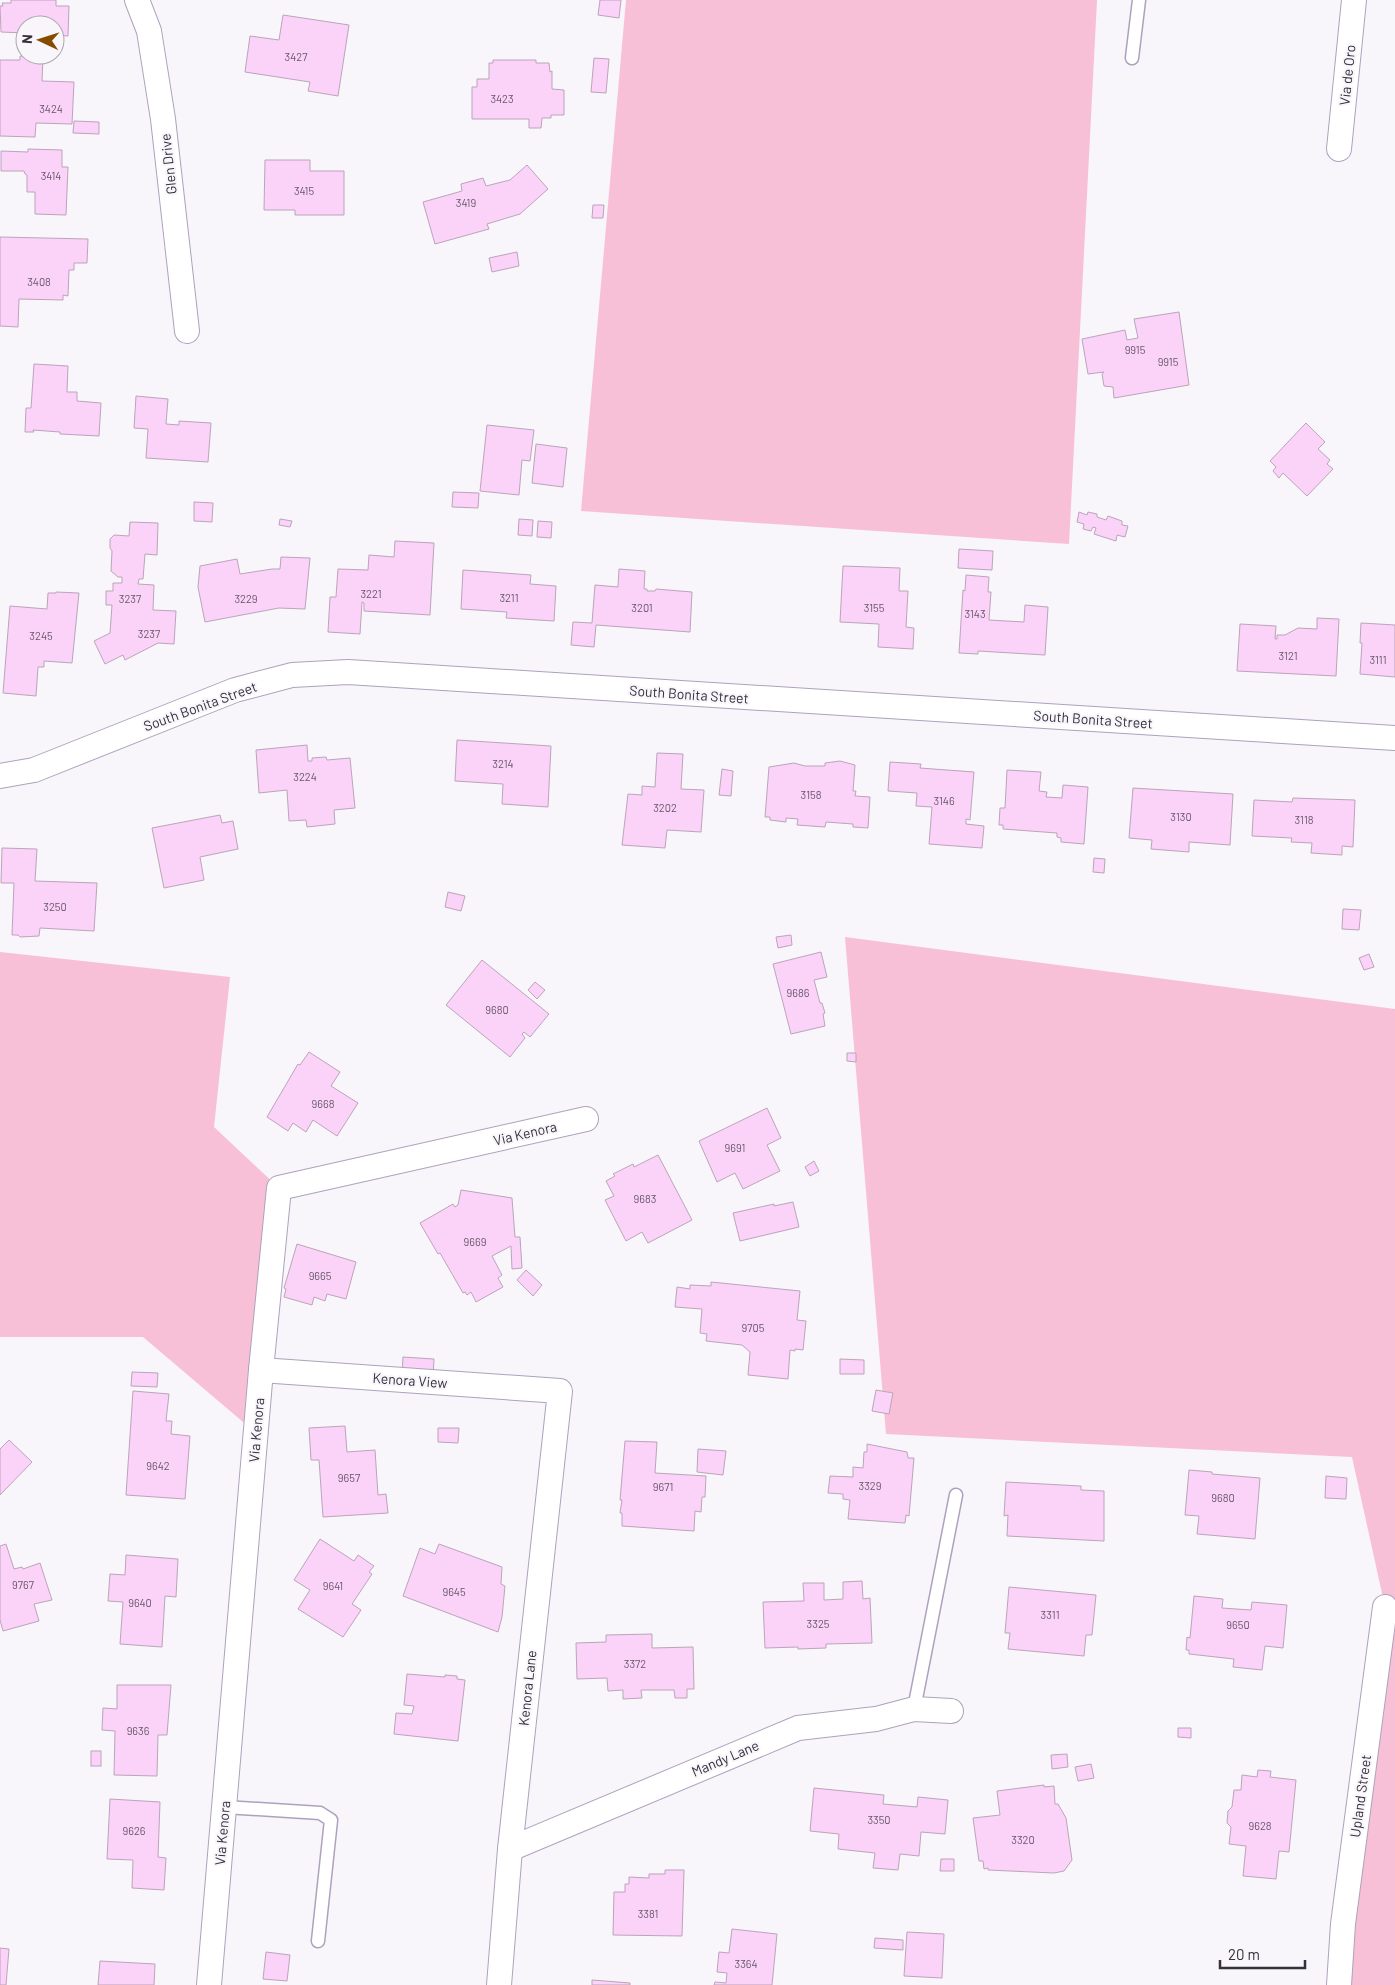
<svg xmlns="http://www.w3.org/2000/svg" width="1395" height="1985" font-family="Barlow,sans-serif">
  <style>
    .green { fill: #f7c0d7 }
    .building { fill: #fbd2f8; stroke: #bca4ba }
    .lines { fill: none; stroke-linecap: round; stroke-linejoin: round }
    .service-casing { stroke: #ada2bd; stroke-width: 15 }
    .minor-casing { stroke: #ada2bd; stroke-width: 26 }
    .service { stroke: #fff; stroke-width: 12 }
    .minor { stroke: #fff; stroke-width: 24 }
    .labels { text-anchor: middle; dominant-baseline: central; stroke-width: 4; stroke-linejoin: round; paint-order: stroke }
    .number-label { font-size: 11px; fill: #66586a }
    .street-label { font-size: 14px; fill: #35303b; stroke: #f8f5fb }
  </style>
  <rect width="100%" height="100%" fill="#f8f5fb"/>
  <g class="green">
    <polygon points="626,0 1097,0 1069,544 581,511"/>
    <polygon points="845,937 1395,1009 1395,1985 1344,1985 1385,1607 1352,1457 886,1434"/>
    <polygon points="0,952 230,977 214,1127 279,1188 256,1433 143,1337 0,1337"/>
  </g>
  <g class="building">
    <polygon points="11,0 56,0 56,6 69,6 68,36 55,35 55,25 25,25 25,33 1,32 0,6 3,6 2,3 11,3"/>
    <polygon points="600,0 621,0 619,18 598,15"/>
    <polygon points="283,15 349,25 338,96 308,91 310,82 245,72 250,36 279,40"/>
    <polygon points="20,56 43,57 42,81 74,82 72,124 36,123 35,137 0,136 0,60 20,60"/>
    <polygon points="594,58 609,59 606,93 591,92"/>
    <polygon points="493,60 536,60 536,63 549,63 550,72 552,71 552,89 564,90 564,115 551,115 551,118 542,118 541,128 529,128 529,119 472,119 472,87 477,87 477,79 489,79 489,63 493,63"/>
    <polygon points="74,121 99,122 99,134 73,133"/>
    <polygon points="28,149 62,150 62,167 68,167 66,215 35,214 35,192 27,192 27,175 25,174 24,171 1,171 1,151 28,152"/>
    <polygon points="265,160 310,160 310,171 344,171 344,215 295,215 295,210 264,210"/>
    <polygon points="527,165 548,189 520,214 487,224 489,229 435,244 423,202 462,191 461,184 483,178 486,186 510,180"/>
    <polygon points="593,205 604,205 603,218 592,218"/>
    <polygon points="0,237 88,239 87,263 74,263 74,270 69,270 68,296 63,295 63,300 19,299 18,327 0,326"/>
    <polygon points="517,252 519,266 492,272 489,258"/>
    <polygon points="1179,312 1189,385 1114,398 1113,387 1104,386 1102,374 1104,372 1088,374 1082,339 1125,330 1127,340 1138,338 1134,319"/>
    <polygon points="34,364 68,366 67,392 77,392 77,401 101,403 99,436 60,434 60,432 33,430 34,432 25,432 26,408 31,408"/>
    <polygon points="136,396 168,399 166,424 179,425 179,421 211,423 208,462 146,458 148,429 134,428"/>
    <polygon points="1306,423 1325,442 1318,449 1330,460 1327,464 1333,469 1307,496 1283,473 1279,478 1273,471 1276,467 1270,461"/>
    <polygon points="487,425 534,430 530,461 522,460 519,495 480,491"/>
    <polygon points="536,444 567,448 563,487 532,483"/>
    <polygon points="453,492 479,493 478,508 452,507"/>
    <polygon points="194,502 213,503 212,522 194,521"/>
    <polygon points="1079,512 1087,515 1088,512 1097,514 1097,517 1106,520 1108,516 1122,521 1122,525 1128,526 1125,537 1117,535 1116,541 1094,534 1096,528 1093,527 1091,531 1083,529 1084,524 1077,522"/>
    <polygon points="280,519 292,521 290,527 279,525"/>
    <polygon points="519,519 533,520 532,536 518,535"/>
    <polygon points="538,521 552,522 551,538 537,537"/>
    <polygon points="130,522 158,523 157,555 145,554 143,579 139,579 138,584 154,585 153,610 176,611 174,644 158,643 125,660 123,655 105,664 94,641 110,633 112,605 106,605 106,591 113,591 113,583 122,583 122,577 118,577 111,571 112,551 110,548 110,539 114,535 129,536"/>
    <polygon points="395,541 434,543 430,615 364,611 364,603 362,602 360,634 328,632 330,597 336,597 338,569 368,570 369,555 394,557"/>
    <polygon points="959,549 993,551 992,570 958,568"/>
    <polygon points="281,557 310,558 305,609 279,608 205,622 198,587 200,566 237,559 240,574 272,569 280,569"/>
    <polygon points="843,566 900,568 899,591 908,591 906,627 914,628 913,649 878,647 879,624 840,622"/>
    <polygon points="619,569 645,571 644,589 647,589 647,591 655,591 656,589 692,592 690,632 596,625 594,647 571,645 573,622 592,623 595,585 618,587"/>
    <polygon points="463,570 531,575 530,584 556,586 554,621 506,618 507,612 461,609"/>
    <polygon points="966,575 989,577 988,592 991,592 989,620 1024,622 1025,605 1048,607 1045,655 978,651 978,654 959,653 963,590 965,591"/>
    <polygon points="56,592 79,593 72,663 44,661 44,667 38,667 36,696 3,693 10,606 47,609 48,593 56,593"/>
    <polygon points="1317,618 1339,619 1336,676 1237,671 1240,624 1276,626 1275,639 1277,639 1277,635 1285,635 1298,628 1317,629"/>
    <polygon points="1361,623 1395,625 1395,677 1360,674 1362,643 1360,643"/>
    <polygon points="457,740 551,746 548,807 502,804 503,784 455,781"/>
    <polygon points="307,745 308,761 312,761 312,758 326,757 327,760 350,758 355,808 334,810 335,824 307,827 306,820 289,821 287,790 259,793 256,750"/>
    <polygon points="657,753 683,754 681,789 704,790 701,832 667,830 665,848 622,845 628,794 642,795 642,786 655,787"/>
    <polygon points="840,761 855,765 853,791 856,791 855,796 870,797 868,828 853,827 853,824 826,822 825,827 797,825 798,819 786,818 786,822 770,820 770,817 765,817 769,767 794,763 805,766 825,766 825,763"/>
    <polygon points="890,762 921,764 920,768 974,772 970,820 966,819 966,824 984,826 982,848 929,844 932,807 916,806 917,793 888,791"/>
    <polygon points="722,769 733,771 731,796 719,795"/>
    <polygon points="1007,770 1041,772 1039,791 1047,792 1046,797 1062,798 1063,785 1088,787 1084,844 1061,842 1061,838 1057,837 1057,833 1003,829 1003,825 999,825 1000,808 1005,808"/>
    <polygon points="1133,788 1233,794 1230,845 1189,842 1189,852 1151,849 1152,840 1129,838"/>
    <polygon points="1293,798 1355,800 1353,847 1342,846 1342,855 1311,853 1312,843 1291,842 1292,838 1252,836 1254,800 1292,802"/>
    <polygon points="220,815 222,823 233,821 238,849 200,857 204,880 164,888 152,828"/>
    <polygon points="2,848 37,849 35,881 97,883 94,931 40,928 39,936 20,937 18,935 12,935 14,883 1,883"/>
    <polygon points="1094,858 1105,859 1104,873 1093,872"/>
    <polygon points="448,892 465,896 461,911 445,907"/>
    <polygon points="1343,909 1361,910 1359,930 1342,929"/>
    <polygon points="791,935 792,945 778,948 776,937"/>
    <polygon points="821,952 827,977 814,980 820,1003 822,1003 825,1013 823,1014 825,1026 791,1034 773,964"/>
    <polygon points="1369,954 1374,967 1364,970 1359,958"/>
    <polygon points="482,960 549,1014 530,1037 524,1032 522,1034 525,1038 510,1057 446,1005"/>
    <polygon points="535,982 545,990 537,999 528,990"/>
    <polygon points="309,1052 340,1072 331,1086 358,1103 337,1136 313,1120 306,1132 293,1123 288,1131 267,1117 298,1064 300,1065"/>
    <polygon points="847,1053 856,1053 856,1062 847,1061"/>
    <polygon points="767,1108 781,1138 767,1145 780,1171 743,1189 735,1173 717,1182 699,1141"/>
    <polygon points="658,1155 692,1220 648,1243 642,1232 626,1241 605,1200 614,1196 606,1181 615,1176 613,1174 633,1164 634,1167"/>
    <polygon points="814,1161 819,1171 810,1176 805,1167"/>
    <polygon points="461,1190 512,1198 515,1237 520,1237 522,1268 512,1269 511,1246 492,1256 502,1275 498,1278 503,1287 476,1302 471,1292 467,1295 465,1292 463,1293 440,1253 438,1254 420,1223 453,1204 455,1207 458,1205"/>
    <polygon points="793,1202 799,1227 740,1241 733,1213 774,1204 774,1206"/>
    <polygon points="297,1244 356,1262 346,1299 327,1294 325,1301 314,1297 312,1305 284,1297 286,1289 284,1288"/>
    <polygon points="526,1270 542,1285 533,1296 517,1280"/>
    <polygon points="711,1282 800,1291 797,1320 806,1321 803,1350 795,1349 795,1351 790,1350 788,1379 748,1375 750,1352 742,1345 706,1341 707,1334 700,1333 702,1309 675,1307 677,1287 690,1289 690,1285 711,1286"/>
    <polygon points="403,1357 434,1359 433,1377 402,1375"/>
    <polygon points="840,1359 864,1360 864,1374 840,1374"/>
    <polygon points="132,1372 158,1373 157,1387 131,1386"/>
    <polygon points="876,1390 893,1393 889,1414 872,1411"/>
    <polygon points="133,1391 169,1394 166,1421 172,1421 171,1434 190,1436 185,1499 126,1495"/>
    <polygon points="345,1426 347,1452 375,1450 378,1495 386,1494 388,1513 323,1517 319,1460 311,1460 309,1428"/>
    <polygon points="438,1428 459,1428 458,1443 438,1442"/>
    <polygon points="9,1440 32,1462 0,1495 0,1449"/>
    <polygon points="625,1441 657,1442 655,1473 706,1476 705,1497 702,1497 701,1512 695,1511 694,1531 622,1526 622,1513 620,1513 622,1500 620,1500"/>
    <polygon points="867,1444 907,1452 908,1458 914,1458 909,1516 906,1515 905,1523 848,1519 850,1500 843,1499 843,1494 828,1493 830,1476 853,1477 853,1467 863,1468 864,1452 867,1452"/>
    <polygon points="698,1449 726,1451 723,1475 697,1472"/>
    <polygon points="1189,1470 1212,1472 1212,1474 1260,1478 1255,1539 1197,1534 1199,1516 1185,1515"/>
    <polygon points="1326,1476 1347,1478 1346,1499 1325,1498"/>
    <polygon points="1006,1482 1081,1486 1081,1490 1104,1491 1104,1541 1007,1536 1008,1515 1004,1516"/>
    <polygon points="320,1539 354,1561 358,1555 374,1566 369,1572 372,1574 352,1604 361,1610 343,1637 298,1609 310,1590 294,1580"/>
    <polygon points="6,1544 14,1569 22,1567 23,1569 40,1563 52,1600 34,1604 39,1621 3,1631 0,1620 0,1546"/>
    <polygon points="439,1544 502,1567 501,1584 505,1586 502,1617 498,1632 403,1596 420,1548 435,1554"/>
    <polygon points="126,1555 178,1559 176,1597 165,1596 162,1647 120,1644 123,1602 108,1601 110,1574 125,1575"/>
    <polygon points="862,1581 863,1599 870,1598 872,1643 826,1644 826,1648 798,1649 798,1647 765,1648 763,1602 804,1601 803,1583 824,1583 824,1600 843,1599 843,1582"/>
    <polygon points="1009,1587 1096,1595 1092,1635 1086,1635 1084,1656 1008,1649 1010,1633 1005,1633"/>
    <polygon points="1194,1596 1223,1599 1222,1608 1251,1610 1252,1602 1287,1605 1283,1648 1265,1646 1262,1670 1233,1667 1234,1659 1189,1654 1189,1650 1186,1650 1187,1637 1190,1638"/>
    <polygon points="652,1634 652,1648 693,1647 694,1689 687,1689 687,1698 675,1698 674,1690 641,1690 642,1698 623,1699 623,1690 608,1691 607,1678 577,1679 576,1643 606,1642 606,1635"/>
    <polygon points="407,1674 445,1677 445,1675 457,1676 457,1679 465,1680 458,1741 394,1734 396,1713 412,1714 414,1706 404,1705"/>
    <polygon points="117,1685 171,1685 167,1735 158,1735 157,1776 114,1775 115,1731 102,1730 103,1708 117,1709"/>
    <polygon points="1178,1728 1191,1728 1191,1738 1178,1737"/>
    <rect x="91" y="1751" width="10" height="15"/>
    <polygon points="1067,1754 1068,1767 1052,1769 1051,1755"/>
    <polygon points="1091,1764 1094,1778 1078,1781 1075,1767"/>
    <polygon points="1258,1770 1271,1771 1270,1777 1296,1780 1289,1852 1279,1851 1276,1879 1243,1876 1246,1846 1229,1844 1231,1827 1227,1823 1228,1811 1232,1807 1234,1790 1241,1790 1242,1775 1257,1777"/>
    <polygon points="1044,1785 1044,1787 1054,1786 1055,1804 1058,1804 1066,1818 1072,1860 1064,1871 1054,1873 988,1870 988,1868 984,1869 983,1861 979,1861 973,1818 1000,1815 997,1791"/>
    <polygon points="814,1788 884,1795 883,1804 917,1807 918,1797 948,1800 945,1834 921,1832 919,1856 900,1854 898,1870 873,1868 875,1853 838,1849 839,1834 810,1831"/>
    <polygon points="110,1799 160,1802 158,1857 166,1858 164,1890 132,1888 133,1860 107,1859"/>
    <polygon points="941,1859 954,1859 954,1871 940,1871"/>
    <polygon points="665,1870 684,1870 682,1936 613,1935 614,1892 625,1892 625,1884 629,1884 629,1877 649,1878 649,1874 665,1874"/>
    <polygon points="732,1929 777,1934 772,1985 714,1985 715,1982 726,1983 727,1973 717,1972 719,1952 729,1953"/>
    <polygon points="907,1932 944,1934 942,1978 904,1976"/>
    <polygon points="875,1938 903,1940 903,1950 874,1948"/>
    <polygon points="0,1948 9,1949 6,1985 0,1985"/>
    <polygon points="266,1952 290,1955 287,1981 263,1979"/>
    <polygon points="100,1961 155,1964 154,1985 98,1985"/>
    <polygon points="592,1980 630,1983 630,1985 592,1985"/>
  </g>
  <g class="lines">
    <g class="service-casing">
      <g id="service">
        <polyline points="1132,58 1139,0"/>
        <polyline points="914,1709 956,1495"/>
        <polyline points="225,1807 320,1813 331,1820 318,1941"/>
      </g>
    </g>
    <g class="minor-casing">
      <g id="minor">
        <polyline points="137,0 149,31 163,119 187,331"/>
        <polyline points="1339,149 1354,0"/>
        <polyline points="0,776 34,770 235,690 292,675 348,672 1395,738"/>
        <polyline points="261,1370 560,1391 510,1849 499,1985"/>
        <polyline points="510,1849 798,1728 876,1719 914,1709 951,1711"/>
        <polyline points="209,1985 261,1370 279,1188 586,1119"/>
        <polyline points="1339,1985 1343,1924 1385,1607"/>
      </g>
    </g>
    <use href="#service" class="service"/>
    <use href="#minor" class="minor"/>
  </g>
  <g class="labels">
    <g class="number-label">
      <text x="296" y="56">3427</text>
      <text x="502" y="98">3423</text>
      <text x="51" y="108">3424</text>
      <text x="51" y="175">3414</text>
      <text x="304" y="190">3415</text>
      <text x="466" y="202">3419</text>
      <text x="39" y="281">3408</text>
      <text x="1135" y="349">9915</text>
      <text x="1168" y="361">9915</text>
      <text x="371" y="593">3221</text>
      <text x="509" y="597">3211</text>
      <text x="130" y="598">3237</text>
      <text x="246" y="598">3229</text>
      <text x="642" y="607">3201</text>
      <text x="874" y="607">3155</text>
      <text x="975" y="613">3143</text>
      <text x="149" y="633">3237</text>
      <text x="41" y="635">3245</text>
      <text x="1288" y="655">3121</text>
      <text x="1378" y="659">3111</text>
      <text x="503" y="763">3214</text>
      <text x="305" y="776">3224</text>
      <text x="811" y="794">3158</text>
      <text x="944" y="800">3146</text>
      <text x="665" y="807">3202</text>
      <text x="1181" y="816">3130</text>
      <text x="1304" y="819">3118</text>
      <text x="55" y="906">3250</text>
      <text x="798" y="992">9686</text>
      <text x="497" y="1009">9680</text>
      <text x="323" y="1103">9668</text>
      <text x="735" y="1147">9691</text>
      <text x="645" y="1198">9683</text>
      <text x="475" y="1241">9669</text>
      <text x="320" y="1275">9665</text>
      <text x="753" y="1327">9705</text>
      <text x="158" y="1465">9642</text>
      <text x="349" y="1477">9657</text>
      <text x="870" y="1485">3329</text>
      <text x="663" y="1486">9671</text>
      <text x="1223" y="1497">9680</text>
      <text x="23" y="1584">9767</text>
      <text x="333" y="1585">9641</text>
      <text x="454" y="1591">9645</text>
      <text x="140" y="1602">9640</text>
      <text x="1050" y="1614">3311</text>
      <text x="818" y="1623">3325</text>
      <text x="1238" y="1624">9650</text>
      <text x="635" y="1663">3372</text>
      <text x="138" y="1730">9636</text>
      <text x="879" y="1819">3350</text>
      <text x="1260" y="1825">9628</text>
      <text x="134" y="1830">9626</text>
      <text x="1023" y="1839">3320</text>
      <text x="648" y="1913">3381</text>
      <text x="746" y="1963">3364</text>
    </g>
    <g class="street-label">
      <text transform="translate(1347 75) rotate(-84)">Via de Oro</text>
      <text transform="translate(168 164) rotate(-96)">Glen Drive</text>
      <text transform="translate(689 694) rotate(4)">South Bonita Street</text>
      <text transform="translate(200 706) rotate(-20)">South Bonita Street</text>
      <text transform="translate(1093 719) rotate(4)">South Bonita Street</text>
      <text transform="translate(525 1133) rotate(-13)">Via Kenora</text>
      <text transform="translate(410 1380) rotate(4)">Kenora View</text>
      <text transform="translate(256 1430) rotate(-85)">Via Kenora</text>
      <text transform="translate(527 1688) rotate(-84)">Kenora Lane</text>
      <text transform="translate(725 1758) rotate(-23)">Mandy Lane</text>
      <text transform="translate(1360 1796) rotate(-82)">Upland Street</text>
      <text transform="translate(222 1833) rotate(-85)">Via Kenora</text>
    </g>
  </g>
  <g transform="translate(40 40) rotate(274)"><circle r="24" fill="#f8f5fb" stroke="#aaa6ae"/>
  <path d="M0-4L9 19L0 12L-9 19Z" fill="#854c00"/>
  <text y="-8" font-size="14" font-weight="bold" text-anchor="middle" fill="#35303b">N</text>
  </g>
  <path d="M1220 1960v8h85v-8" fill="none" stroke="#35303b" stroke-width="2.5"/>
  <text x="1228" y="1960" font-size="15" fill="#35303b" stroke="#f8f5fb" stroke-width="4" paint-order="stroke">20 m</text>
</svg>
